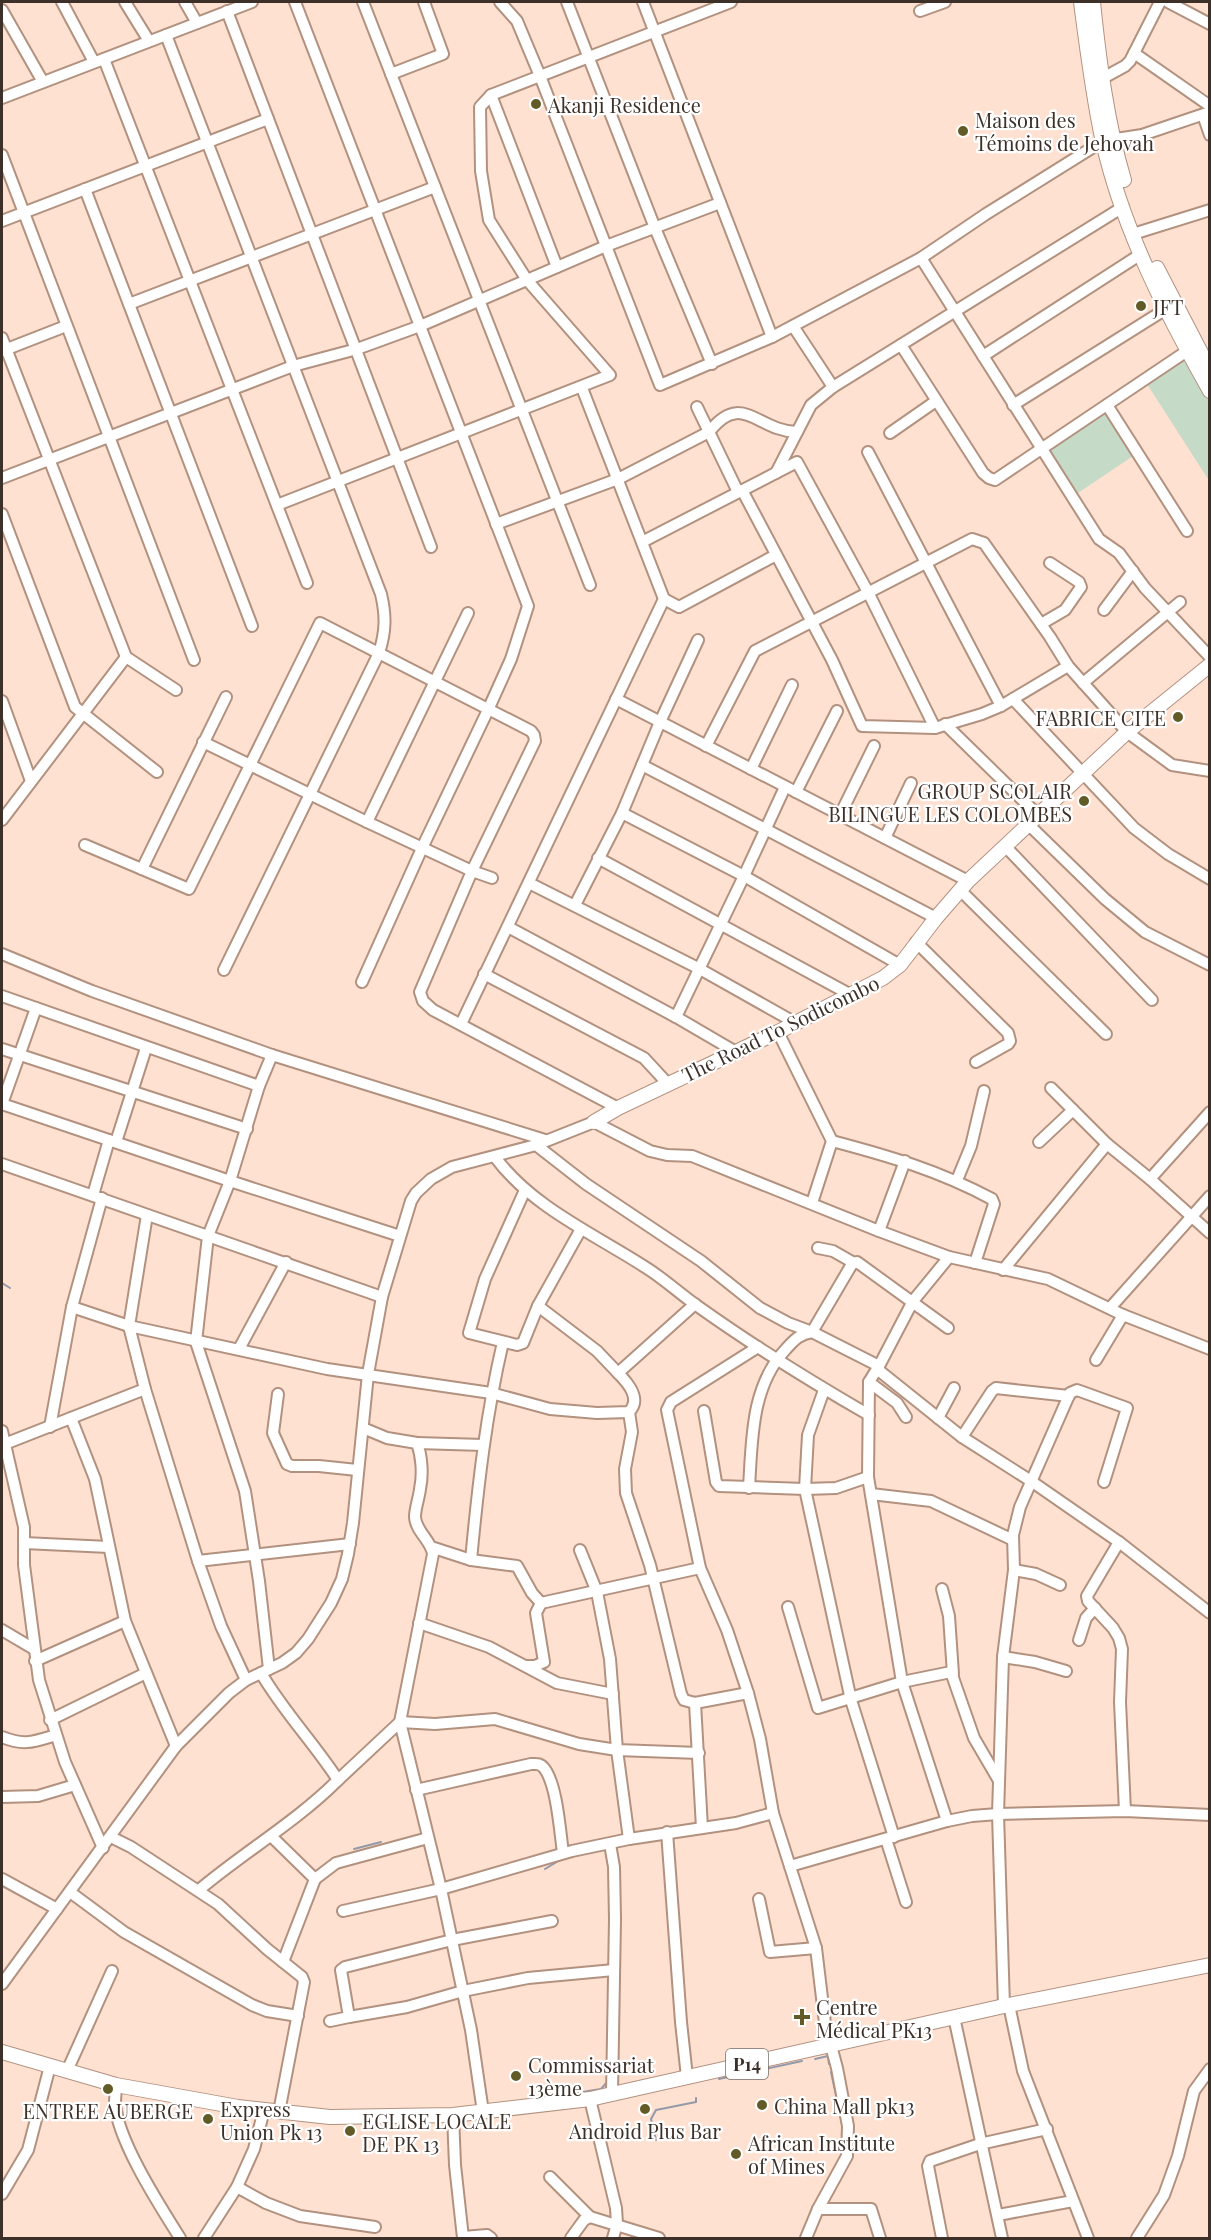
<svg xmlns="http://www.w3.org/2000/svg" width="1211" height="2240" font-family="'Playfair Display',serif">
  <style>
    .green { fill: #c5dac7 }
    .lines { fill: none; stroke-linecap: round; stroke-linejoin: round }
    .stream { stroke: #9499aa; stroke-width: 2 }
    .minor-casing { stroke: #b2917f; stroke-width: 14 }
    .major-casing { stroke: #b2917f; stroke-width: 16 }
    .minor { stroke: #fff; stroke-width: 10 }
    .major { stroke: #fff; stroke-width: 14 }
    .poi-dot { fill: #625b28; stroke: #fff; stroke-width: 2 }
    .labels { text-anchor: middle; dominant-baseline: central; stroke-width: 4.5; stroke-linejoin: round; paint-order: stroke }
    .shield { fill: #fff; stroke: #776e68; stroke-width: 1.5 }
    .shield-label { font-size: 18px; font-weight: bold; fill: #3d3028 }
    .poi-label { font-size: 20px; fill: #3d3028; stroke: #fff; text-anchor: start }
    .street-label { font-size: 20px; fill: #3d3028; stroke: #fff }
  </style>
  <rect width="100%" height="100%" fill="#ffe1d2"/>
  <g class="green">
    <polygon points="1184,360 1209,400 1208,479 1147,384 1173,362 1176,365"/>
    <polygon points="1111,408 1139,452 1075,495 1050,453 1051,446"/>
  </g>
  <g class="lines">
    <g class="stream">
      <polyline points="2,1283 10,1288"/>
      <polyline points="354,1849 381,1842"/>
      <polyline points="545,1869 560,1860"/>
      <polyline points="831,2037 849,2034"/>
      <polyline points="815,2059 828,2056 829,2064"/>
      <polyline points="831,2072 843,2128"/>
      <polyline points="719,2079 802,2061"/>
      <polyline points="570,2094 601,2089 608,2081"/>
      <polyline points="656,2140 651,2119 656,2110 696,2102 696,2098"/>
    </g>
    <g class="minor-casing">
      <g id="minor">
        <polyline points="62,2 94,62"/>
        <polyline points="125,2 149,41"/>
        <polyline points="185,2 197,23"/>
        <polyline points="295,2 528,606 511,659 488,710 423,846 362,982"/>
        <polyline points="363,2 590,585"/>
        <polyline points="500,2 517,21 540,76 660,385 772,337 921,258 986,214 1103,141 1142,135 1210,112"/>
        <polyline points="567,2 655,228 712,364"/>
        <polyline points="643,2 772,337"/>
        <polyline points="1168,2 1210,24"/>
        <polyline points="2,10 43,82"/>
        <polyline points="227,11 431,547"/>
        <polyline points="920,11 945,2"/>
        <path d="M166 35 381 594C386 615 386 631 379 653L224 970"/>
        <polyline points="1134,53 1210,106"/>
        <polyline points="104,59 307,583"/>
        <polyline points="391,74 443,54 424,2"/>
        <polyline points="1103,78 1125,66 1130,61 1160,2"/>
        <polyline points="491,95 557,267"/>
        <polyline points="2,98 252,2"/>
        <polyline points="1203,115 1210,135"/>
        <polyline points="2,155 194,660"/>
        <polyline points="85,189 252,626"/>
        <polyline points="2,221 268,119"/>
        <polyline points="1133,234 1210,210"/>
        <polyline points="921,258 1099,539 1119,553 1145,588 1210,657"/>
        <polyline points="129,304 435,187"/>
        <polyline points="793,326 833,387"/>
        <polyline points="2,338 126,657 176,690"/>
        <polyline points="901,345 983,473 989,478 995,480 1187,351"/>
        <polyline points="2,351 66,326"/>
        <polyline points="983,356 1141,254"/>
        <polyline points="582,388 664,599 679,607 776,555"/>
        <polyline points="1013,405 1166,309"/>
        <polyline points="1107,405 1187,531"/>
        <polyline points="697,407 738,492"/>
        <polyline points="890,433 936,401"/>
        <polyline points="868,452 1001,706"/>
        <polyline points="776,473 811,405 833,387 1123,207"/>
        <polyline points="2,478 293,366 357,349 420,326 606,246 720,203"/>
        <polyline points="742,490 832,660 862,726 935,728 982,714 1001,706 1068,666"/>
        <polyline points="277,505 610,375 527,280 489,220 481,171 480,107 491,95 731,2"/>
        <polyline points="2,514 75,707 157,772"/>
        <path d="M496 524 618 479 709 432C742 390 757 431 797 432"/>
        <polyline points="642,542 797,462 868,592 935,728"/>
        <polyline points="1104,610 1133,571"/>
        <polyline points="1041,624 1065,610 1081,587 1079,582 1050,563"/>
        <polyline points="1083,683 1180,602"/>
        <polyline points="616,699 968,881"/>
        <polyline points="1013,699 1134,828 1168,854 1210,879"/>
        <polyline points="2,701 31,781"/>
        <polyline points="945,724 1038,815"/>
        <polyline points="203,742 367,822 472,871 492,878"/>
        <polyline points="706,746 755,651 972,539 984,543 1050,637 1068,666 1127,732 1172,765 1210,771"/>
        <polyline points="642,765 936,918"/>
        <polyline points="751,769 792,685"/>
        <polyline points="796,792 837,711"/>
        <polyline points="622,813 744,876 900,965"/>
        <polyline points="840,815 874,746"/>
        <polyline points="2,820 126,657"/>
        <polyline points="367,822 468,613"/>
        <polyline points="1029,825 1105,899 1145,932 1210,965"/>
        <polyline points="885,838 911,783"/>
        <polyline points="85,845 189,889 320,623 531,731 534,735 535,741 472,871 420,992 423,1001 433,1010 618,1108"/>
        <polyline points="1005,846 1152,1000"/>
        <polyline points="598,858 851,995"/>
        <polyline points="142,869 226,697"/>
        <polyline points="529,883 698,968 794,1022"/>
        <polyline points="961,891 1106,1034"/>
        <polyline points="575,905 622,813 660,722 698,640"/>
        <polyline points="508,927 676,1017 736,1052"/>
        <polyline points="916,942 1008,1033 1010,1041 1008,1044 976,1062"/>
        <polyline points="2,954 92,991 272,1055"/>
        <polyline points="484,974 644,1058 668,1084"/>
        <polyline points="2,996 259,1086"/>
        <polyline points="36,1008 2,1104 230,1181 400,1236"/>
        <polyline points="676,1017 744,876 785,787"/>
        <polyline points="461,1024 664,599"/>
        <polyline points="778,1032 832,1141 812,1203"/>
        <polyline points="2,1049 247,1129"/>
        <polyline points="1051,1088 1107,1144 1150,1179 1210,1233"/>
        <path d="M832 1141C889 1156 940 1171 992 1199L994 1204 975 1263"/>
        <polyline points="116,1142 146,1048"/>
        <polyline points="1039,1142 1073,1110"/>
        <polyline points="536,1145 586,1184 701,1261 760,1308 788,1323 812,1332 879,1366 877,1369 962,1437 1031,1481 1119,1542 1210,1613"/>
        <path d="M495 1157C532 1207 594 1234 645 1267 663 1278 679 1293 696 1305 752 1345 810 1381 869 1415"/>
        <polyline points="2,1164 382,1297"/>
        <polyline points="1150,1179 1210,1112"/>
        <polyline points="957,1180 971,1146 984,1091"/>
        <polyline points="525,1190 485,1279 469,1333 517,1345 523,1343 538,1306 581,1229"/>
        <polyline points="93,1195 109,1140"/>
        <polyline points="147,1215 129,1326 145,1389 198,1561 221,1626 246,1680"/>
        <polyline points="879,1231 905,1161"/>
        <polyline points="818,1248 833,1251 854,1263"/>
        <polyline points="1003,1270 1107,1144"/>
        <polyline points="538,1306 597,1351 618,1373 695,1304"/>
        <path d="M72 1307 129 1326 327 1369 491 1393 550 1409 597 1413 629 1412C642 1399 628 1383 618 1373"/>
        <polyline points="1110,1308 1210,1196"/>
        <polyline points="758,1347 671,1402 667,1410 700,1568 727,1630 748,1693 760,1739 773,1813 816,1948 825,2023 837,2068 848,2126 847,2156 818,2209 806,2238"/>
        <polyline points="239,1349 286,1262"/>
        <polyline points="1096,1360 1123,1315"/>
        <polyline points="879,1366 913,1301 949,1257 1048,1279 1123,1315 1210,1349"/>
        <polyline points="877,1369 869,1382 868,1477 902,1682 947,1821"/>
        <polyline points="869,1382 897,1403 906,1417"/>
        <polyline points="824,1390 808,1435 805,1489 851,1700 894,1837"/>
        <polyline points="278,1394 273,1433 287,1464 292,1466 319,1466 357,1470"/>
        <polyline points="704,1411 716,1482 719,1486 805,1489 836,1488 868,1477"/>
        <polyline points="629,1412 632,1432 625,1469 626,1493 650,1565 681,1694 684,1700 695,1703 748,1693"/>
        <polyline points="71,1418 95,1479 125,1621 176,1746"/>
        <polyline points="938,1418 954,1388"/>
        <polyline points="50,1427 72,1307 102,1198"/>
        <path d="M363 1428 387 1438 417 1443C422 1457 423 1475 420 1489 419 1498 415 1508 415 1517 416 1532 431 1540 433 1554L400 1722 441 1889 471 2030 483 2112"/>
        <polyline points="2,1431 24,1527 24,1565 39,1680 65,1762 103,1848"/>
        <polyline points="962,1437 992,1391 996,1388 1069,1396"/>
        <polyline points="417,1443 483,1445"/>
        <polyline points="2,1445 145,1389"/>
        <path d="M749 1488C752 1439 751 1386 786 1349 795 1339 800 1334 812 1332L852 1264 857 1262 948 1328"/>
        <polyline points="871,1494 931,1501 1013,1540"/>
        <polyline points="1119,1542 1087,1596 1088,1601 1113,1628 1119,1638 1122,1649 1120,1702 1125,1811"/>
        <polyline points="24,1543 109,1547"/>
        <polyline points="431,1547 471,1560 517,1566 532,1593 541,1603"/>
        <polyline points="580,1550 597,1592 610,1659 617,1750 629,1839 736,1823 773,1813"/>
        <path d="M471 1560C478 1486 486 1414 503 1342"/>
        <polyline points="198,1561 350,1544"/>
        <polyline points="1014,1570 1036,1574 1060,1585"/>
        <polyline points="942,1589 949,1616 953,1674"/>
        <polyline points="541,1603 700,1568"/>
        <polyline points="788,1607 818,1708 902,1682 951,1672 974,1738 998,1779"/>
        <polyline points="419,1623 489,1647 557,1683 613,1694"/>
        <polyline points="2,1630 34,1649"/>
        <polyline points="1079,1640 1086,1618 1095,1608"/>
        <polyline points="1003,1657 1035,1662 1066,1671"/>
        <polyline points="35,1661 125,1621"/>
        <polyline points="526,1666 535,1666 544,1662 536,1613 541,1603"/>
        <polyline points="269,1669 259,1581 245,1491 196,1342 208,1236 230,1181 259,1086 272,1055 545,1140"/>
        <polyline points="695,1703 702,1828"/>
        <polyline points="50,1720 146,1673"/>
        <path d="M2 1737C24 1746 33 1742 56 1735"/>
        <polyline points="338,1780 400,1722 435,1724 495,1719 579,1744 617,1750 699,1753"/>
        <path d="M416 1790 531 1764C536 1764 540 1763 544 1768 557 1784 560 1832 563 1853"/>
        <polyline points="2,1797 38,1796 75,1785"/>
        <polyline points="667,1832 681,2022 687,2077"/>
        <polyline points="271,1836 315,1879 336,1863 428,1838"/>
        <polyline points="111,1837 131,1847 218,1904 267,1949 302,1977 304,1982 279,2112"/>
        <polyline points="886,1839 906,1902"/>
        <polyline points="610,1844 614,1867 615,1919 612,2094"/>
        <polyline points="790,1866 947,1821 972,1816 998,1814 1125,1811 1210,1815"/>
        <polyline points="2,1879 57,1909"/>
        <path d="M199 1890C244 1852 296 1822 338 1780 314 1743 283 1711 261 1673"/>
        <polyline points="70,1892 124,1932 252,2005 267,2011 298,2016"/>
        <polyline points="759,1899 770,1952 816,1948"/>
        <polyline points="343,1911 441,1889 572,1851 629,1839"/>
        <polyline points="283,1962 315,1879"/>
        <polyline points="2,1984 176,1746 229,1693 246,1680 282,1663 296,1653 308,1639 331,1603 342,1579 348,1554 353,1523 368,1374 382,1297 411,1201 416,1193 431,1179 452,1167 536,1145 594,1122 650,1151 667,1155 692,1156 879,1231 949,1257"/>
        <polyline points="1009,2005 1023,2071 1088,2238"/>
        <polyline points="1004,2006 998,1814 1003,1657 1014,1570 1013,1535 1020,1507 1070,1393 1077,1390 1127,1408 1104,1482"/>
        <polyline points="349,2017 407,2007 463,1991 528,1978 614,1970"/>
        <polyline points="954,2017 1002,2238"/>
        <polyline points="330,2021 349,2017 341,1970 345,1967 452,1940 552,1921"/>
        <polyline points="67,2071 112,1971"/>
        <path d="M116 2085C116 2091 115 2097 115 2103 117 2140 160 2206 180 2238"/>
        <polyline points="590,2099 616,2208 617,2224 613,2238"/>
        <polyline points="453,2115 455,2165 463,2238"/>
        <polyline points="550,2177 590,2217"/>
        <polyline points="237,2187 266,2203 300,2216 375,2227"/>
        <polyline points="2,2194 28,2150 50,2066"/>
        <polyline points="818,2209 871,2209 880,2238"/>
        <polyline points="998,2215 1073,2201"/>
        <polyline points="463,2237 487,2235 491,2238"/>
        <polyline points="204,2238 237,2187 254,2149 264,2110"/>
        <polyline points="571,2238 584,2220 590,2217 659,2238"/>
        <polyline points="942,2238 928,2166 930,2161 980,2144 1047,2129"/>
        <polyline points="1137,2238 1164,2195 1178,2156 1194,2091 1210,2069"/>
      </g>
    </g>
    <g class="major-casing">
      <g id="major">
        <path d="M1081 2C1087 48 1093 97 1103 142 1123 230 1166 313 1210 391"/>
        <path d="M1093 2C1099 61 1107 123 1124 180"/>
        <polyline points="1157,268 1210,370"/>
        <polyline points="594,1122 618,1108 778,1032 883,978 900,965 936,918 968,881 1127,732 1210,665"/>
        <polyline points="2,2052 116,2085 238,2107 330,2117 453,2115 590,2099 1004,2006 1210,1965"/>
      </g>
    </g>
    <use href="#minor" class="minor"/>
    <use href="#major" class="major"/>
  </g>
  <g class="poi-dot">
    <circle cx="536" cy="104" r="6"/>
    <circle cx="963" cy="131" r="6"/>
    <circle cx="1141" cy="306" r="6"/>
    <circle cx="1178" cy="717" r="6"/>
    <circle cx="1084" cy="801" r="6"/>
    <path d="M799 2008h6v6h6v6h-6v6h-6v-6h-6v-6h6z"/>
    <circle cx="516" cy="2076" r="6"/>
    <circle cx="108" cy="2089" r="6"/>
    <circle cx="762" cy="2105" r="6"/>
    <circle cx="645" cy="2109" r="6"/>
    <circle cx="208" cy="2119" r="6"/>
    <circle cx="350" cy="2131" r="6"/>
    <circle cx="736" cy="2154" r="6"/>
  </g>
  <g class="labels">
    <rect class="shield" x="726" y="2049" width="42" height="30" rx="4.5"/>
    <g class="shield-label">
      <text x="747" y="2064">P14</text>
    </g>
    <g class="poi-label">
      <text x="548" y="104">Akanji Residence</text>
      <text x="975" y="119">Maison des<tspan x="975" dy="23">Témoins de Jehovah</tspan></text>
      <text x="1153" y="306">JFT</text>
      <text x="1166" y="717" text-anchor="end">FABRICE CITE</text>
      <text x="1072" y="790" text-anchor="end">GROUP SCOLAIR<tspan x="1072" dy="23">BILINGUE LES COLOMBES</tspan></text>
      <text x="816" y="2006">Centre<tspan x="816" dy="23">Médical PK13</tspan></text>
      <text x="528" y="2064">Commissariat<tspan x="528" dy="23">13ème</tspan></text>
      <text x="774" y="2105">China Mall pk13</text>
      <text x="220" y="2108">Express<tspan x="220" dy="23">Union Pk 13</tspan></text>
      <text x="108" y="2110" text-anchor="middle">ENTREE AUBERGE</text>
      <text x="362" y="2120">EGLISE LOCALE<tspan x="362" dy="23">DE PK 13</tspan></text>
      <text x="645" y="2130" text-anchor="middle">Android Plus Bar</text>
      <text x="748" y="2142">African Institute<tspan x="748" dy="23">of Mines</tspan></text>
    </g>
    <g class="street-label">
      <text transform="translate(780 1028) rotate(-26)">The Road To Sodicombo</text>
    </g>
  </g>
  <rect width="1211" height="2240" fill="none" stroke="#3d3028" stroke-width="6"/>
</svg>
